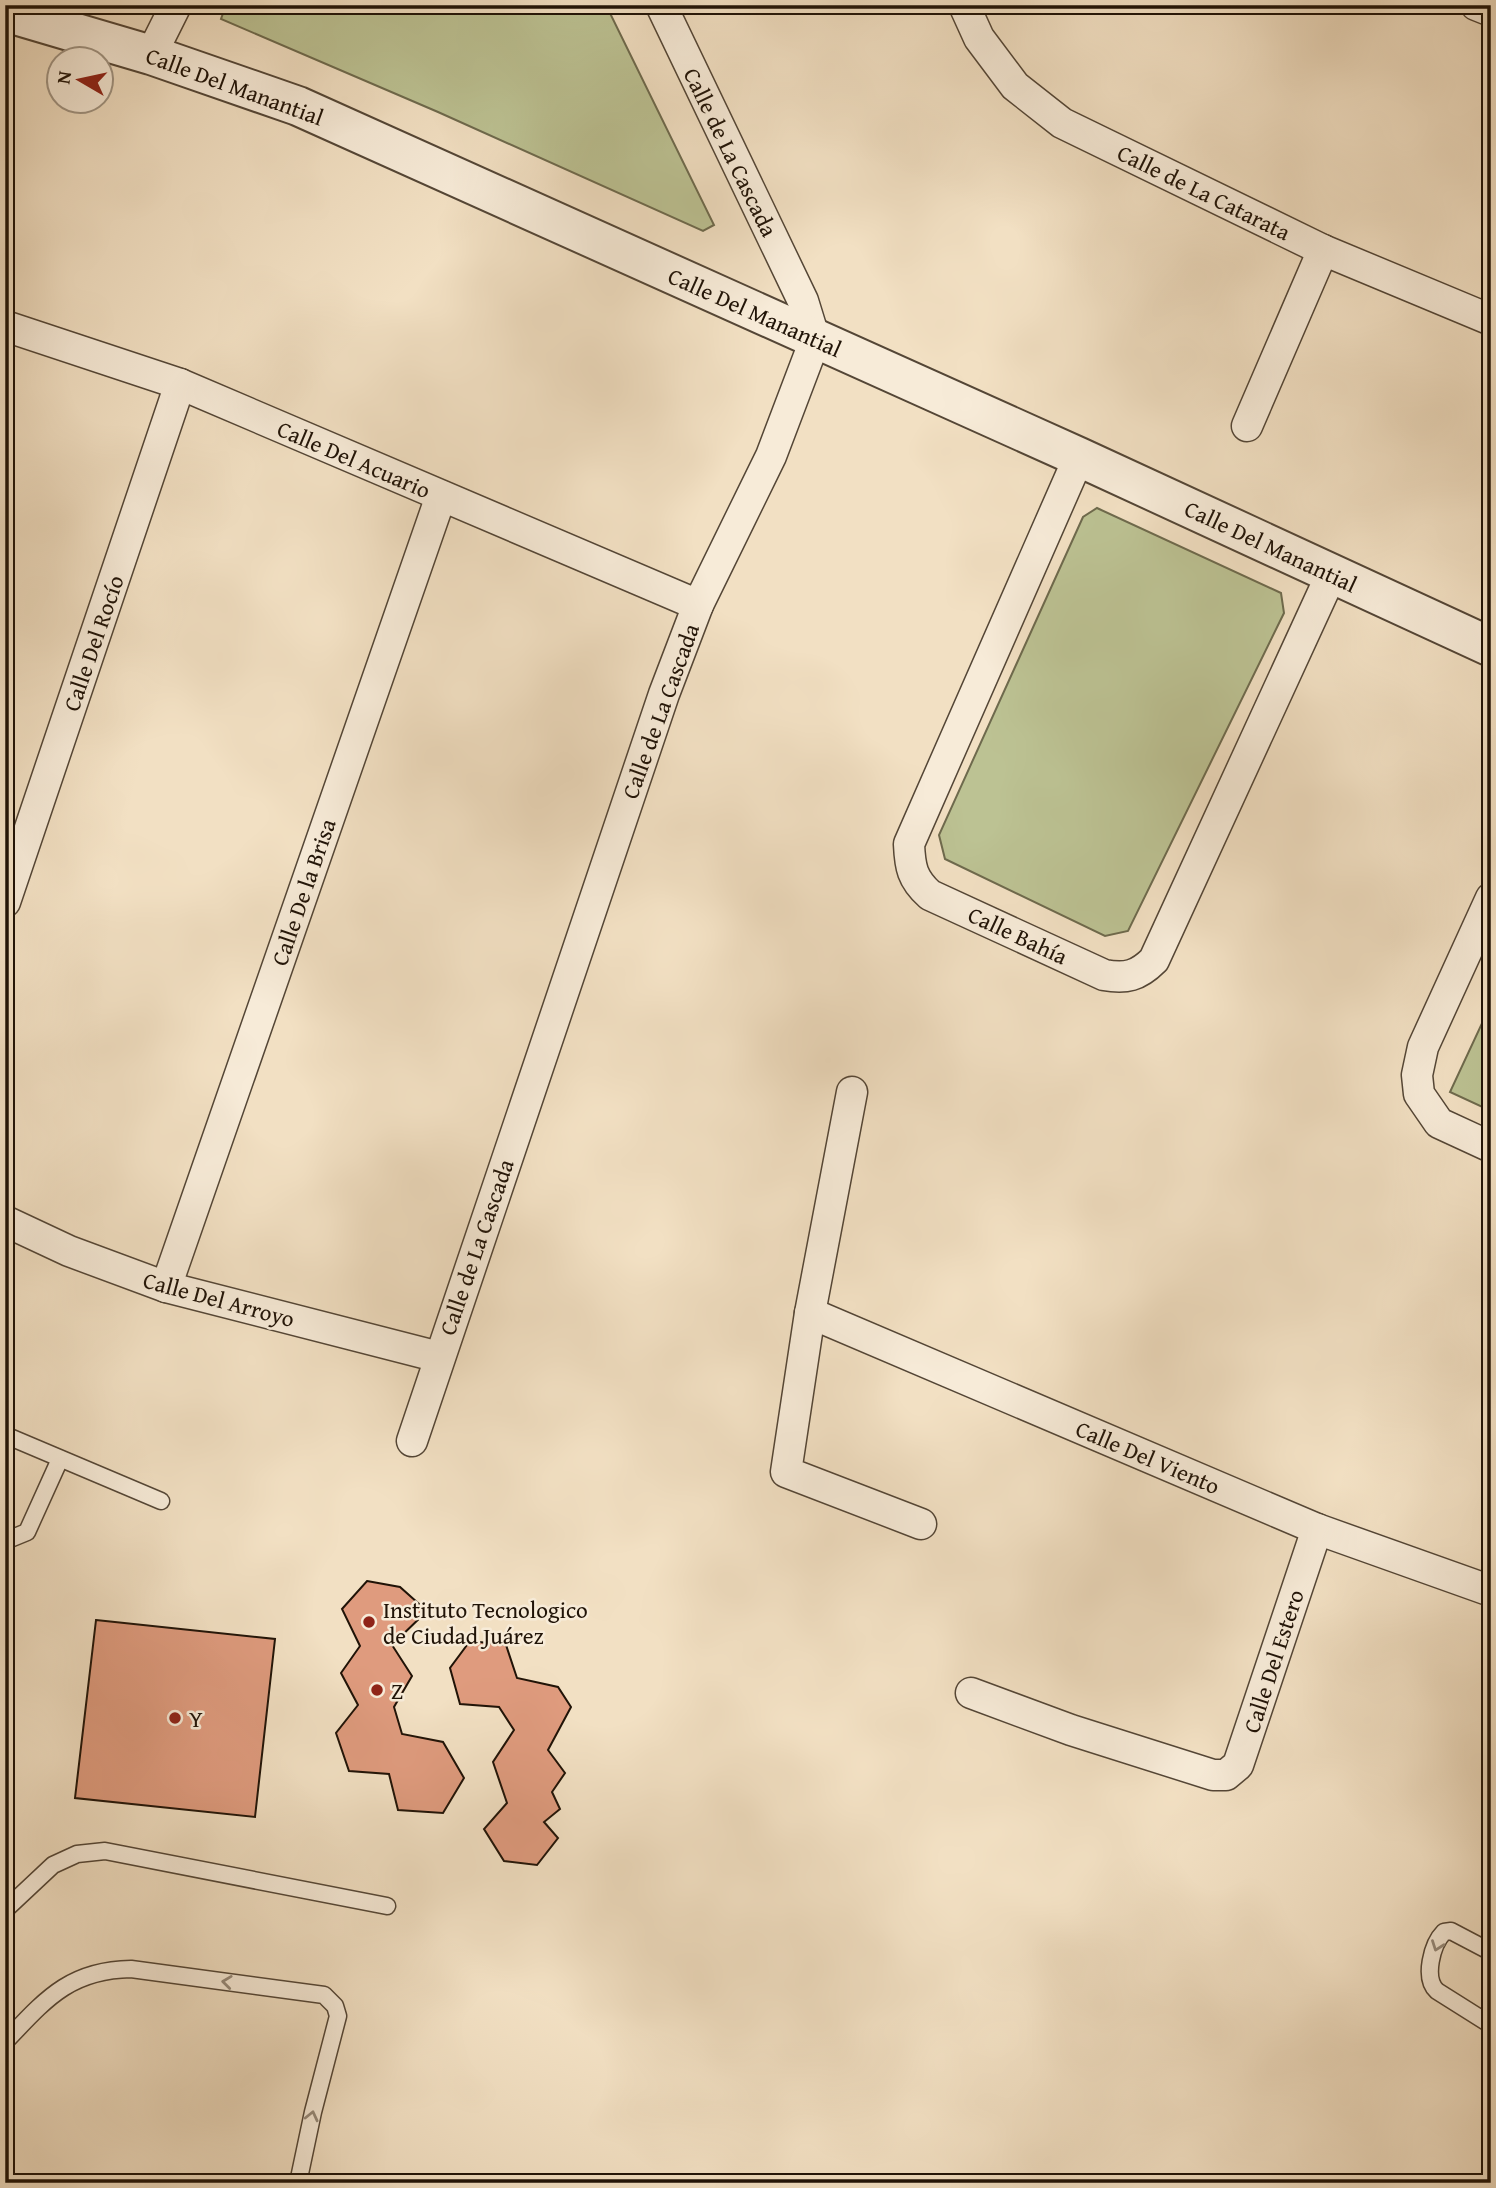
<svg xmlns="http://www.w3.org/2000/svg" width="1496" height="2188" font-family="'Gentium Book Plus',serif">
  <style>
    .green { fill: #bcc293; stroke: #6e6a4d; stroke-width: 2 }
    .building { fill: #df9b7e; stroke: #201307; stroke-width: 2 }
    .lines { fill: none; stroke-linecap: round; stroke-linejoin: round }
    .service-casing { stroke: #544636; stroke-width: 19 }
    .minor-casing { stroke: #544636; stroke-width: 33 }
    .tertiary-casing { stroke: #544636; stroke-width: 42 }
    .service { stroke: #f7ebd8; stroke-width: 16 }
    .minor { stroke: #f7ebd8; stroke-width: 30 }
    .tertiary { stroke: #f7ebd8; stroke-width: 38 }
    .oneway { stroke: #968a7a }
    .poi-dot { fill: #8f2418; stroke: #f7ebd8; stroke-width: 2.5 }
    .labels { text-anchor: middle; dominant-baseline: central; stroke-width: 5; stroke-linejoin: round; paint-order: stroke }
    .street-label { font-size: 23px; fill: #201307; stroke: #f7ebd8 }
    .poi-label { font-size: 23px; fill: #201307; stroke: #f7ebd8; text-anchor: start }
  </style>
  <rect width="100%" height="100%" fill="#f2e0c3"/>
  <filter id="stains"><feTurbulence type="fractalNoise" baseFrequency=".00286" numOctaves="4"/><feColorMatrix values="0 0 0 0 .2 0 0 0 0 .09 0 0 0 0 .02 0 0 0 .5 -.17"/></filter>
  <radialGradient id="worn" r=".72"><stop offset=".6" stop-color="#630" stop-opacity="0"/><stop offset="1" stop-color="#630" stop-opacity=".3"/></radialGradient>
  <g class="green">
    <polygon points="226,5 606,5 714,225 703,231 438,112 221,19"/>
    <polygon points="1097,508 1281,593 1284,613 1128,931 1105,936 945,859 939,835 1083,517"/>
    <polygon points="1491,1004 1491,1111 1450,1092"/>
  </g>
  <g class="building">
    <polygon points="367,1581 400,1587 427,1611 392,1645 412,1676 394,1707 402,1734 443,1742 464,1778 443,1813 398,1810 389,1774 349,1771 336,1733 358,1705 341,1673 360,1646 342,1609"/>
    <polygon points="96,1620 275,1639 255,1817 75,1798"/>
    <polygon points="470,1641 506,1645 517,1678 558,1687 571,1707 548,1750 565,1773 552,1792 560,1809 544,1822 558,1838 537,1865 504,1861 484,1829 507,1803 493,1762 514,1730 499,1707 460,1704 450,1668"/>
  </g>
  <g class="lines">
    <g class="service-casing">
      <g id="service">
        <polyline points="5,1435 161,1501"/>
        <polyline points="5,1541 27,1532 60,1459"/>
        <polyline points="5,1910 53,1865 77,1854 105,1851 387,1906"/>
        <path d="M1491 1952 1451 1931 1444 1932C1432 1944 1423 1978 1437 1991L1491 2025"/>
        <path d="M5 2042C45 2000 69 1970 131 1969L324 1995 335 2006 338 2016 313 2112 298 2183"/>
      </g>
    </g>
    <g class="minor-casing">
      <g id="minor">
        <polyline points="964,5 979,38 1015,86 1062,123 1323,250 1491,320"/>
        <polyline points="1476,5 1491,11"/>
        <polyline points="151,55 176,5"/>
        <polyline points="5,326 180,384 698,605"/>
        <polyline points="1247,426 1323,250"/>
        <path d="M1079 457 909 844C910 867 912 879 930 895L1104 975C1126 979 1138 976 1154 960L1332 573"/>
        <polyline points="1491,898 1423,1047 1417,1075 1419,1094 1439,1123 1491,1147"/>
        <polyline points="5,902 180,384"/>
        <polyline points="852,1092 810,1313 786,1472 921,1524"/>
        <polyline points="5,1221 69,1251 166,1287 439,1357"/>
        <polyline points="166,1287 441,496"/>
        <polyline points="810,1313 1317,1529 1491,1591"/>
        <polyline points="412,1441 664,694 698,605 771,456 815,340 803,301 661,5"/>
        <polyline points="971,1693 1071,1730 1213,1775 1226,1775 1238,1765 1317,1529"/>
      </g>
    </g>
    <g class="tertiary-casing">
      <polyline id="tertiary" points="5,12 151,55 298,106 1079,457 1491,647"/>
    </g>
    <use href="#service" class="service"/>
    <use href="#minor" class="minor"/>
    <use href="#tertiary" class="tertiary"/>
  </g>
  <defs><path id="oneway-chevron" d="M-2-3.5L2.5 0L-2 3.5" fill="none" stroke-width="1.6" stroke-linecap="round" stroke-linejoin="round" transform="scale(1.75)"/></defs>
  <g class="oneway">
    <use href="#oneway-chevron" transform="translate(1437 1946) rotate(110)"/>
    <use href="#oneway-chevron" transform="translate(227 1982) rotate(-173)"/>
    <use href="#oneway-chevron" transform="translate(312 2116) rotate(-77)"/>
  </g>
  <g class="poi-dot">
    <circle cx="369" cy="1622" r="7"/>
    <circle cx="377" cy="1690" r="7"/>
    <circle cx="175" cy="1718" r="7"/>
  </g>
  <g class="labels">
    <g class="street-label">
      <text transform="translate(235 86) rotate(20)">Calle Del Manantial</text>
      <text transform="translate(731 152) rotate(64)">Calle de La Cascada</text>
      <text transform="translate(1204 192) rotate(26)">Calle de La Catarata</text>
      <text transform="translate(755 312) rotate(24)">Calle Del Manantial</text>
      <text transform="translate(354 459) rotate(23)">Calle Del Acuario</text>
      <text transform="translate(1271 546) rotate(25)">Calle Del Manantial</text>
      <text transform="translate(93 643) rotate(-71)">Calle Del Rocío</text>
      <text transform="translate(660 711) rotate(-70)">Calle de La Cascada</text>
      <text transform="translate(303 892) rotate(-71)">Calle De la Brisa</text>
      <text transform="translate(1018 935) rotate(25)">Calle Bahía</text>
      <text transform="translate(476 1247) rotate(-71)">Calle de La Cascada</text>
      <text transform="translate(219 1299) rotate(15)">Calle Del Arroyo</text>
      <text transform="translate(1148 1457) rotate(23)">Calle Del Viento</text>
      <text transform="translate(1273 1661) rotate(-72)">Calle Del Estero</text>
    </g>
    <g class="poi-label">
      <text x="383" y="1609">Instituto Tecnologico<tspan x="383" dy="26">de Ciudad Juárez</tspan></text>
      <text x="391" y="1690">Z</text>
      <text x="189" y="1718">Y</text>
    </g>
  </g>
  <rect width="1496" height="2188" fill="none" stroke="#f2e0c3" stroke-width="28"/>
  <rect x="7" y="7" width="1482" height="2174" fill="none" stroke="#201307" stroke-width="3.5"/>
  <rect x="14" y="14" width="1468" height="2160" fill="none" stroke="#201307" stroke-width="2"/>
  <g transform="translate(80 80) rotate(279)"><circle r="33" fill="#f7ebd8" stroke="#a19584" stroke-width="2"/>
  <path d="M0-5L12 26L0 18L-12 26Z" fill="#8f2418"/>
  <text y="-10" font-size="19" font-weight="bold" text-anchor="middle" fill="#201307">N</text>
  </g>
  <rect width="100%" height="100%" filter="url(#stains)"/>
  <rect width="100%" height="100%" fill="url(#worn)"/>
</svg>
